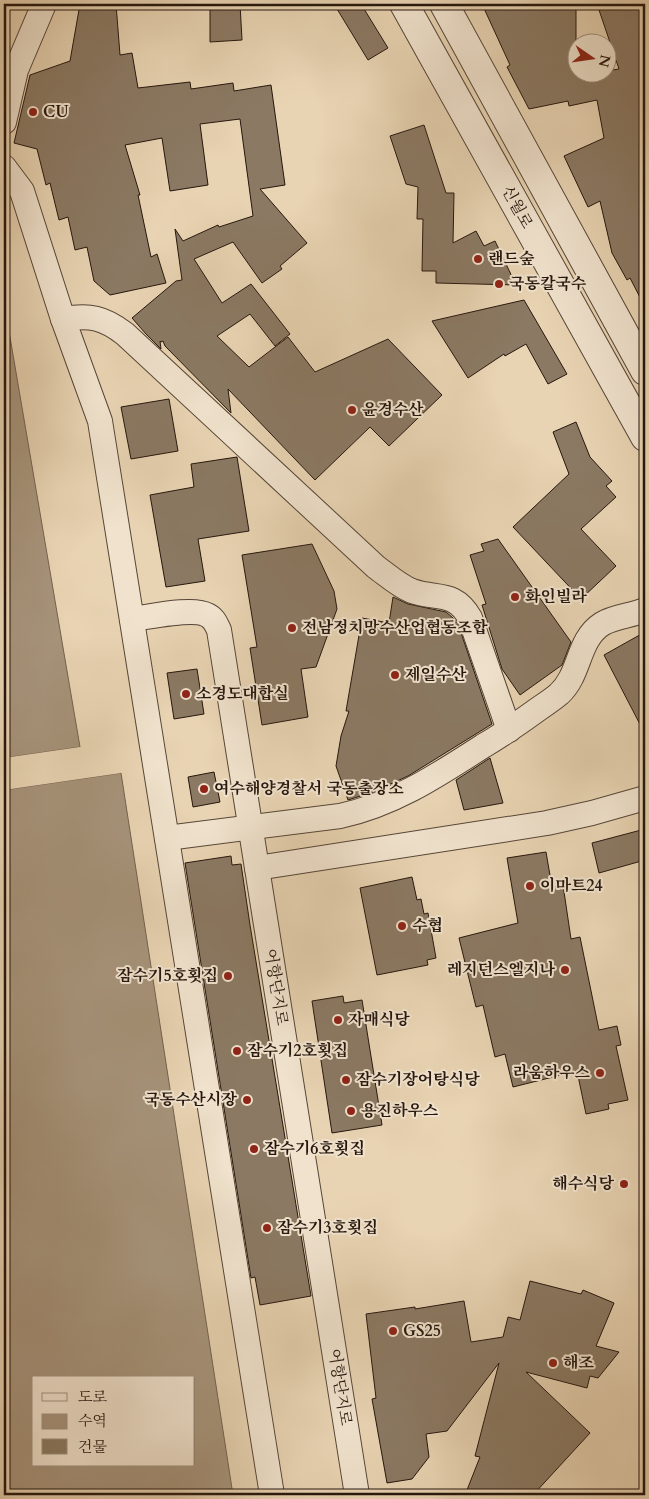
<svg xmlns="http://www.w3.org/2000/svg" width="649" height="1499" font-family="Cardo,'Noto Serif KR',serif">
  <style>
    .water { fill: #a6937a; stroke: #73614f; fill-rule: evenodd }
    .pier { fill: #e8d3b2 }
    .building { fill: #8b7963; stroke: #26170e }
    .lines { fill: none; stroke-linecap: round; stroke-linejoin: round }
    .minor-casing { stroke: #564637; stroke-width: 26 }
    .tertiary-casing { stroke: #564637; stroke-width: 30 }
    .minor { stroke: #f0e2cd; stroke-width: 24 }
    .tertiary { stroke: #f0e2cd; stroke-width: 28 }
    .poi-dot { fill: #8f2418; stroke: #f0e2cd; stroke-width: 2 }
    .labels { text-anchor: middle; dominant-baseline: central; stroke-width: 4; stroke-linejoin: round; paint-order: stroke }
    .poi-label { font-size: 16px; font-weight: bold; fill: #26170e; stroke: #f0e2cd; text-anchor: start }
    .street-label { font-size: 16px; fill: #26170e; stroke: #f0e2cd }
  </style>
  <rect width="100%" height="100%" fill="#e8d3b2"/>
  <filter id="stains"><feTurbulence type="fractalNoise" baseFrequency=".004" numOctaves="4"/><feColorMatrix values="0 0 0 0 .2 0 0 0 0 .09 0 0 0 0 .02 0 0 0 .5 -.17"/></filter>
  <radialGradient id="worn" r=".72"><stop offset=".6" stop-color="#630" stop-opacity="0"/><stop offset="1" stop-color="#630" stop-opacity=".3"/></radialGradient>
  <g class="water">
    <polygon points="4,302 80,747 4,758"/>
    <path d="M121 773 233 1495H4V790ZM34 1378H194V1465H34Z"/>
  </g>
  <g class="pier">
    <polygon points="80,747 83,747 80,750 4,760 4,758"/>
    <polygon points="120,771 121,773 4,790 4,788"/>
  </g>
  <g class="building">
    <polygon points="80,4 116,4 120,55 132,53 138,88 190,82 191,89 233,83 234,91 271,85 285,185 260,189 307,243 280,266 282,269 262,283 233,242 194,259 222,303 251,284 290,334 275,346 250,314 217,336 249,367 288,337 315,372 388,339 442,395 389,446 370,427 315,480 228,389 231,413 165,346 163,341 161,342 160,341 161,349 146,334 132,318 176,281 182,280 175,229 183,241 218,225 219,227 253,216 240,119 200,124 208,185 170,191 162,138 125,145 140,195 138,195 151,257 157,254 166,283 110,295 94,281 87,247 75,250 68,217 59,220 50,183 46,185 37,149 14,143 30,75 70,61"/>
    <polygon points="210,4 240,4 242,40 210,42"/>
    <polygon points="334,4 361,4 388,48 368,60"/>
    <polygon points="482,4 576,4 576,72 606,72 606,71 619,69 597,4 645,4 645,307 630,278 627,280 612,253 600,201 588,207 564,156 604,138 597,100 569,106 568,101 529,109 507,67 510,65"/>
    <polygon points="424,125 446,193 454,193 453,243 476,231 484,246 495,241 516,285 436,283 436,271 422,271 423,219 417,219 418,187 406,184 390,136"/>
    <polygon points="524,300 567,374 548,384 526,344 505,356 504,354 468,378 432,321"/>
    <polygon points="169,399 178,451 131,459 121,407"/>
    <polygon points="576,422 590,457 612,481 606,486 616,497 581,529 616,566 581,599 513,527 569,474 553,432"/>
    <polygon points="237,457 249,531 198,539 205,581 166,587 150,495 194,487 191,464"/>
    <polygon points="498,539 571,642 562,665 520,695 502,669 482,605 486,604 470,555 484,551 481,544"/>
    <polygon points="312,544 334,591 337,609 316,667 301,669 308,717 262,725 250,648 257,647 242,555"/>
    <polygon points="393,597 408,604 446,612 453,618 458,624 492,724 408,776 373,792 348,800 336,766 341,736 349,711 346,711 362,618 389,623"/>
    <polygon points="645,632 645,734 604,655"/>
    <polygon points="197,669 204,714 174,719 167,673"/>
    <polygon points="490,758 503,803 464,810 456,780"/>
    <polygon points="214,772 220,802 193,807 188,777"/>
    <polygon points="645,829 645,860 599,873 592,843"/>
    <polygon points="546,852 552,887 563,885 571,939 580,937 599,1030 617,1026 621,1045 616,1046 628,1100 608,1104 609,1109 586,1114 577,1071 513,1087 505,1054 495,1057 483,1005 476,1007 459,938 518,923 507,858"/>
    <polygon points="231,856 232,865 241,864 250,925 311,1296 260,1305 255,1277 251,1278 185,863"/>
    <polygon points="412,877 417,900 421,899 424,914 428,913 436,958 427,960 428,965 377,975 360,888"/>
    <polygon points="343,996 344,1003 362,1000 382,1125 332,1133 312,1001"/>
    <polygon points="530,1281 581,1294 583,1290 614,1303 596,1346 619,1352 598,1378 590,1376 587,1388 526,1372 590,1433 533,1495 465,1495 480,1457 475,1456 499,1363 447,1431 426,1434 429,1457 412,1479 387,1483 372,1399 376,1398 366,1314 415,1307 415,1309 464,1301 471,1342 503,1337 508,1317 520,1320"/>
  </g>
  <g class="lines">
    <g class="minor-casing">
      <g id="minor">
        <polyline points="4,122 16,70 44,4"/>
        <polyline points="4,167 22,191 63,319 100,421 272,1495"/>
        <path d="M63 319C90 315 103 317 125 334L376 567C387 575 399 586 412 591 437 600 454 590 470 618L509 730"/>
        <path d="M132 619C149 617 193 607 207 615 214 618 216 624 219 630L357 1495"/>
        <path d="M167 838 340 816C393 805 438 775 483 746 502 735 519 723 537 710 544 705 552 700 559 694 581 674 577 640 602 624 615 616 631 616 645 610"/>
        <polyline points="257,868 547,823 592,813 645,798"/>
      </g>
    </g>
    <g class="tertiary-casing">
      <g id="tertiary">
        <polyline points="404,4 645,437"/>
        <polyline points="444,4 645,371"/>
      </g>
    </g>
    <use href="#minor" class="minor"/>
    <use href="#tertiary" class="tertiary"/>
  </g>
  <g class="poi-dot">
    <circle cx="33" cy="112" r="5"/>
    <circle cx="478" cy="259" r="5"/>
    <circle cx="499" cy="284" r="5"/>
    <circle cx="352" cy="410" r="5"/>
    <circle cx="515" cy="597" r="5"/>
    <circle cx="292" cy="628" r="5"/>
    <circle cx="395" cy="675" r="5"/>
    <circle cx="186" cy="694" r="5"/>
    <circle cx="204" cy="789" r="5"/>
    <circle cx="530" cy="886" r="5"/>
    <circle cx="402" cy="926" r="5"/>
    <circle cx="565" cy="970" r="5"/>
    <circle cx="228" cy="976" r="5"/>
    <circle cx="338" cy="1020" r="5"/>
    <circle cx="237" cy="1051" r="5"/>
    <circle cx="600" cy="1073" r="5"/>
    <circle cx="346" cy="1080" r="5"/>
    <circle cx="247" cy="1100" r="5"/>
    <circle cx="351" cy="1111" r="5"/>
    <circle cx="254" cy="1149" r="5"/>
    <circle cx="624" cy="1184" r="5"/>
    <circle cx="267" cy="1228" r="5"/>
    <circle cx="393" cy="1331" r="5"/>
    <circle cx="553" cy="1363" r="5"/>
  </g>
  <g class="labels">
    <g class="poi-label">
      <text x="43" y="112">CU</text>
      <text x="488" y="259">랜드숲</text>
      <text x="509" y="284">국동칼국수</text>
      <text x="362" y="410">윤경수산</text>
      <text x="525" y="597">화인빌라</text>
      <text x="302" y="628">전남정치망수산업협동조합</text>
      <text x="405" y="675">제일수산</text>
      <text x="196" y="694">소경도대합실</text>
      <text x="214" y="789">여수해양경찰서 국동출장소</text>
      <text x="540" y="886">이마트24</text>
      <text x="412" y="926">수협</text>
      <text x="555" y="970" text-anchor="end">레지던스엘지나</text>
      <text x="218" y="976" text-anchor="end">잠수기5호횟집</text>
      <text x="348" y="1020">자매식당</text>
      <text x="247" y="1051">잠수기2호횟집</text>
      <text x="590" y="1073" text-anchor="end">라움하우스</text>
      <text x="356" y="1080">잠수기장어탕식당</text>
      <text x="237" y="1100" text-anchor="end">국동수산시장</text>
      <text x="361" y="1111">용진하우스</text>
      <text x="264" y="1149">잠수기6호횟집</text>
      <text x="614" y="1184" text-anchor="end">해수식당</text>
      <text x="277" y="1228">잠수기3호횟집</text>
      <text x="403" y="1331">GS25</text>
      <text x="563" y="1363">해조</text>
    </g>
    <g class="street-label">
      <text transform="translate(517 207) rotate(61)">신월로</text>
      <text transform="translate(276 987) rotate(81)">어항단지로</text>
      <text transform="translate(340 1387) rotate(81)">어항단지로</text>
    </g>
  </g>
  <rect width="649" height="1499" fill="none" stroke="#e8d3b2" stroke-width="20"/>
  <rect x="5" y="5" width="639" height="1489" fill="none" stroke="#26170e" stroke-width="2.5"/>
  <rect x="10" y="10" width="629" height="1479" fill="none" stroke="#26170e"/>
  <rect x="32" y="1376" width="162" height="90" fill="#f0e2cd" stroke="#9f9181"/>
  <rect x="42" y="1393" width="25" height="8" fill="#f0e2cd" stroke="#9f9181"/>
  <text x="78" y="1402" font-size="15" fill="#26170e">도로</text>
  <rect x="42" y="1414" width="25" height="15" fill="#a6937a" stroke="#9f9181"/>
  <text x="78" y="1426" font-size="15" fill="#26170e">수역</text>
  <rect x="42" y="1439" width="25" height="15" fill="#8b7963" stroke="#9f9181"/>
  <text x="78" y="1452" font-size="15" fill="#26170e">건물</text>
  <g transform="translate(592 58) rotate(103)"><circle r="24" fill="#f0e2cd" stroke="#9f9181"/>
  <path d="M0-4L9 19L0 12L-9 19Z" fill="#8f2418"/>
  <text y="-8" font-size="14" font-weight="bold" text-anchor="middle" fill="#26170e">N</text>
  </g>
  <rect width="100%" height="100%" filter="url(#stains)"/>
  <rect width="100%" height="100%" fill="url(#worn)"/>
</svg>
